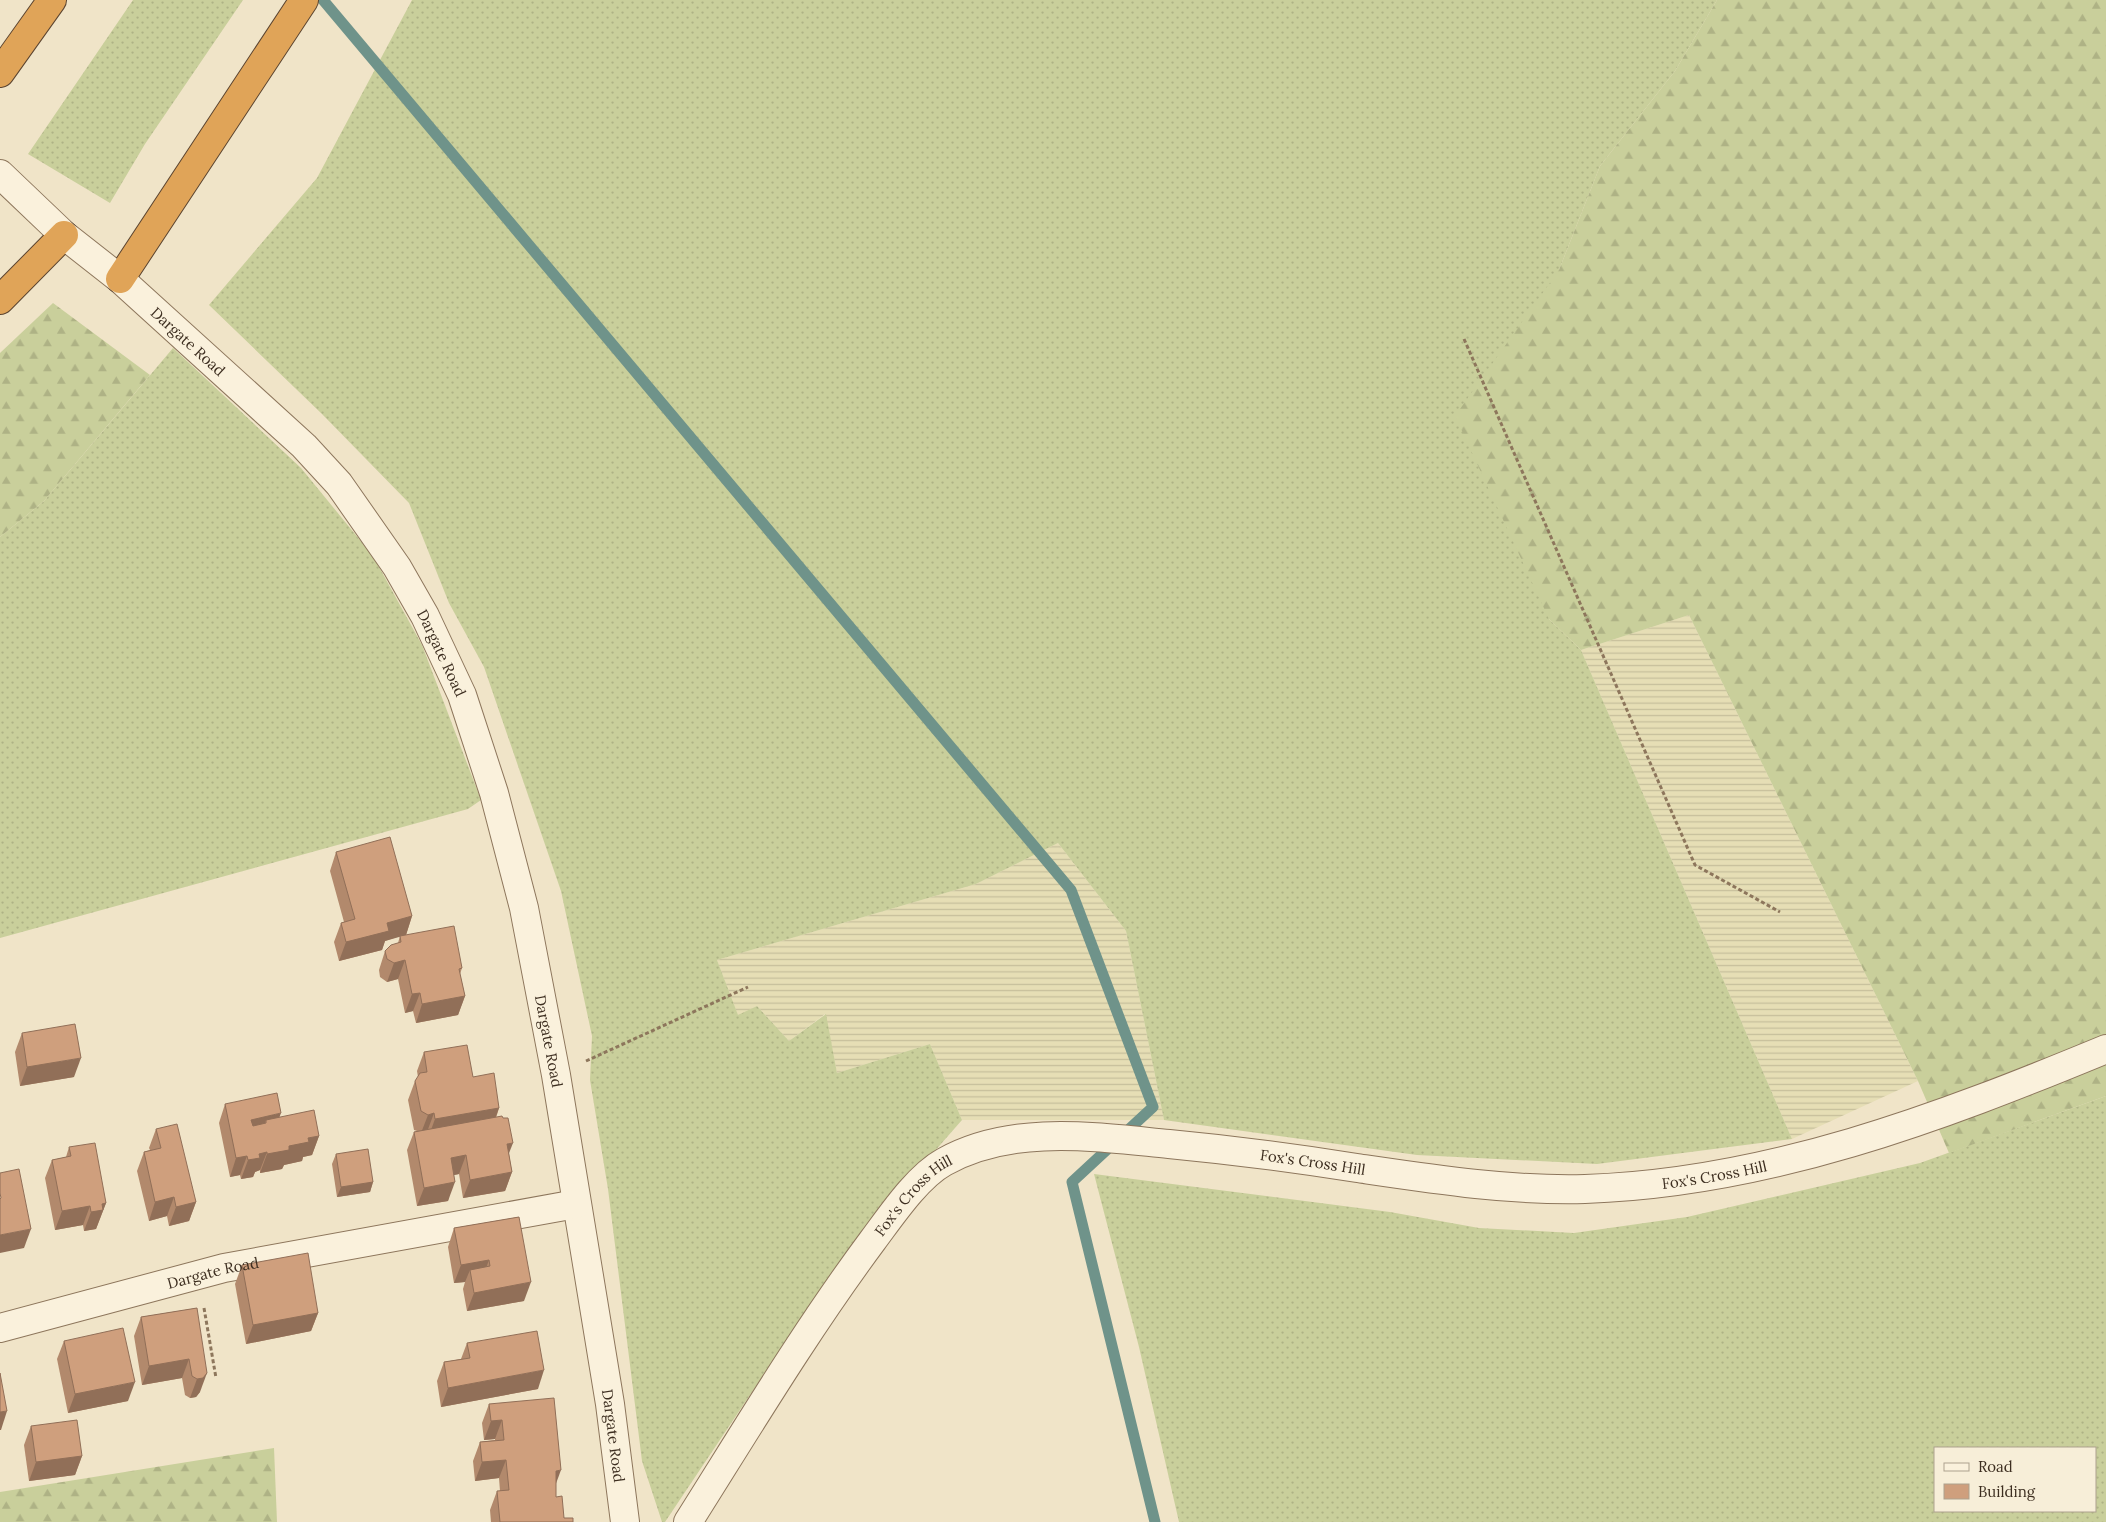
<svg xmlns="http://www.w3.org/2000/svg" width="2106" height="1522" font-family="Lora,serif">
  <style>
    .farmland { fill: url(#farmland-rules) }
    .grass { fill: url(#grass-dots); fill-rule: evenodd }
    .forest { fill: url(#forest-firs) }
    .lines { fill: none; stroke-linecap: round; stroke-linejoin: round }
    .stream { stroke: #6f938a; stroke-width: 11 }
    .minor-casing { stroke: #8d765c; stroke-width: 30 }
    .highway-casing { stroke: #5b4430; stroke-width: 30 }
    .path { stroke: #8d765c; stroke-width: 3; stroke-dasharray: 4 2.5; stroke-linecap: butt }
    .minor { stroke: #faf1dc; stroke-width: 28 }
    .highway { stroke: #e0a458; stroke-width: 28 }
    .wall { fill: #b2896c }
    .shaded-wall { fill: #916f58 }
    .building { fill: #cf9f7d; stroke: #916f58 }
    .labels { text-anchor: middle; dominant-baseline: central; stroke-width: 4; stroke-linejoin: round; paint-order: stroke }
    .street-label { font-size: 15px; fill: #3d2e20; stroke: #f7eed8 }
  </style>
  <defs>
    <pattern id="farmland-rules" width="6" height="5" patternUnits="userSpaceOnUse" patternTransform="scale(1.25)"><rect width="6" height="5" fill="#e6deb5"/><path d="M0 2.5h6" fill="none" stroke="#c6bf9b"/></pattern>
    <pattern id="grass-dots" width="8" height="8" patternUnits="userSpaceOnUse" patternTransform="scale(1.25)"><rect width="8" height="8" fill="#c9cf9b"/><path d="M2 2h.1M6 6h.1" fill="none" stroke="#aeb285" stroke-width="1.8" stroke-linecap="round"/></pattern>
    <pattern id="forest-firs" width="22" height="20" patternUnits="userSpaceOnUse" patternTransform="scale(1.25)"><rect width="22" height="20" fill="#c9cf9b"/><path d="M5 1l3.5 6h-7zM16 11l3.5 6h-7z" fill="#aeb285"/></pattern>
  </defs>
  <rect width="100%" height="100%" fill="#f0e4c8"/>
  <g class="farmland">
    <polygon points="1689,615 1918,1081 1792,1139 1581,650"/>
    <polygon points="1058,843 1126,931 1164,1120 962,1120 930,1044 837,1073 825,1014 789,1041 757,1006 738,1016 717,960 976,884"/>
  </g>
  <g class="grass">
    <polygon points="133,0 243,0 145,144 110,203 28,154"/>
    <polygon points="412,0 1717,0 1675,71 1600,166 1559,270 1549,619 1581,650 1792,1139 1597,1164 1417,1155 1164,1120 1126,931 1058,843 976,884 717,960 738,1015 757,1006 789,1041 826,1014 837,1073 930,1044 962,1120 869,1226 784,1344 665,1522 662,1522 642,1461 608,1189 590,1080 592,1036 561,891 484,667 449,603 409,503 322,414 209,305 317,178"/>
    <polygon points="173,348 301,468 373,556 422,645 481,800 468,809 0,938 0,537 44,501"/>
    <path d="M2106 1096V1522H1179L1139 1347 1094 1174 1390 1212 1479 1228 1574 1233 1687 1217 1920 1163ZM1935 1448H2095V1511H1935Z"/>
  </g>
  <g class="forest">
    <polygon points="1717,0 2106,0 2106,1096 1949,1153 1918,1081 1689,615 1581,650 1549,619 1455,416 1559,270 1600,166 1675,71"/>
    <polygon points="53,303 150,375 44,501 0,537 0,353"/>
    <polygon points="274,1448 277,1522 0,1522 0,1492"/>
  </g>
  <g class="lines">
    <polyline class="stream" points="323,0 1071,890 1153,1107 1072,1182 1155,1522"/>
    <g class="minor-casing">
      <g id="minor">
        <path id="s1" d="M0 174 64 235 120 279 304 446 339 484 397 567 425 616 462 695 494 793 524 908 556 1075 610 1404 625 1522"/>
        <path id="s2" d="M0 1328 224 1268 576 1204"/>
        <path id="s3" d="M688 1522C748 1427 806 1330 873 1240 891 1216 917 1177 944 1162 1012 1124 1095 1137 1169 1144 1232 1150 1294 1158 1357 1168 1432 1179 1509 1191 1585 1189 1768 1183 1939 1118 2106 1049"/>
      </g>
    </g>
    <g class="highway-casing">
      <g id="highway">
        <polyline points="0,73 52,0"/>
        <polyline points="120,279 304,0"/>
        <polyline points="0,300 64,235"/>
      </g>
    </g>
    <g class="path">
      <polyline points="1464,339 1695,865 1780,912"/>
      <polyline points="586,1061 748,987"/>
      <polyline points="204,1308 216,1378"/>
    </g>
    <use href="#minor" class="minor"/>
    <use href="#highway" class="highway"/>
  </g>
  <g class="wall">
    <polygon points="336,852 412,916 406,935 462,968 460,974 465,996 458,1015 416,1023 413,1011 405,1013 398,979 387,982 380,977 379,970 385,951 398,943 400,936 385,941 382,950 339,961 334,942 341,923 344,922 330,871"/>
    <polygon points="22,1033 74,1077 20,1086 15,1052"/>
    <polygon points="424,1052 473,1077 499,1108 496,1118 509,1154 512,1172 505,1191 463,1198 459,1174 454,1175 448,1201 417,1206 407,1150 414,1132 417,1131 414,1130 408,1100 415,1081 418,1077 417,1071"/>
    <polygon points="225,1104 280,1117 319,1136 312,1155 303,1157 302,1161 284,1165 282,1169 260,1173 260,1170 255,1172 253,1177 241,1179 240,1175 230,1177 219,1123"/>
    <polygon points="156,1129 196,1202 189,1221 169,1226 167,1216 149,1221 137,1171 144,1152 150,1150 149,1148"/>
    <polygon points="69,1147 106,1203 96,1229 84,1231 83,1225 55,1230 45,1178 52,1160 66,1157"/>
    <polygon points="336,1154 373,1182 370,1192 337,1197 332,1164"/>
    <polygon points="519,1217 524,1301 467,1311 463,1289 465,1282 454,1283 448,1247 454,1228"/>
    <polygon points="242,1265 318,1313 311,1331 246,1344 235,1284"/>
    <polygon points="197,1308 200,1392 196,1397 190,1398 185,1395 182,1378 142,1385 134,1336 141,1317"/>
    <polygon points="64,1341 128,1401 68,1413 57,1359"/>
    <polygon points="467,1343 538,1389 441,1407 437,1381 444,1362 461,1359"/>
    <polygon points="489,1404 556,1484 556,1497 564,1518 573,1522 491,1522 490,1510 497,1491 500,1491 499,1478 475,1481 473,1461 480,1442 495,1440 495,1439 484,1440 482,1423"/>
    <polygon points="31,1426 82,1456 75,1475 29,1481 24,1445"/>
  </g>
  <g class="shaded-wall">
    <polygon points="412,916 406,935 385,941 382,950 339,961 346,942 387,923"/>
    <polygon points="405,960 398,979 387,982 394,963"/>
    <polygon points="420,993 413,1011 405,1013 412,994"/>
    <polygon points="465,996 458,1015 416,1023 422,1004"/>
    <polygon points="81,1058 74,1077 20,1086 27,1067"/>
    <polygon points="499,1108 492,1127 428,1138 435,1119"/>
    <polygon points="281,1113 274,1132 266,1120 260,1135 244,1138 251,1120"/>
    <polygon points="434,1113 427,1132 421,1133 428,1115"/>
    <polygon points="319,1136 312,1155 303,1157 302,1161 284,1165 282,1169 260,1173 267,1154 308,1138"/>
    <polygon points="513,1143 506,1161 507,1144"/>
    <polygon points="267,1152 260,1170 255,1172 253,1177 241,1179 248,1160 259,1154"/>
    <polygon points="466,1155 459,1174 444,1177 451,1158"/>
    <polygon points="247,1156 240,1175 230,1177 236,1158"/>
    <polygon points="512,1172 505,1191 463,1198 470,1180"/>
    <polygon points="373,1182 370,1192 337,1197 341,1187"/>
    <polygon points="455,1182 448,1201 417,1206 424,1188"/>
    <polygon points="174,1197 167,1216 149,1221 155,1202"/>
    <polygon points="196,1202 189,1221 169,1226 176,1207"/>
    <polygon points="106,1203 96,1229 84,1231 91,1212 102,1204"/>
    <polygon points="90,1206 83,1225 55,1230 62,1211"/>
    <polygon points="31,1229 24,1248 0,1253 0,1235"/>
    <polygon points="489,1260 482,1279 470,1270 465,1282 454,1283 461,1265"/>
    <polygon points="531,1282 524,1301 467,1311 474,1293"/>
    <polygon points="318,1313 311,1331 246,1344 253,1325"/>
    <polygon points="189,1359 182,1378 142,1385 149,1366"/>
    <polygon points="544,1370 538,1389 441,1407 448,1388"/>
    <polygon points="207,1373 200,1392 196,1397 190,1398 197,1379"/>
    <polygon points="135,1382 128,1401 68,1413 75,1394"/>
    <polygon points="7,1411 1,1430 0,1430 0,1412"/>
    <polygon points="502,1420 495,1439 484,1440 491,1421"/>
    <polygon points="82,1456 75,1475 29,1481 36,1462"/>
    <polygon points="506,1460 499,1478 475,1481 482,1462"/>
    <polygon points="561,1470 554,1489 556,1471"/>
  </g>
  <g class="building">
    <polygon points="390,837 412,916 387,923 389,931 346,942 341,923 355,919 336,852"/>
    <polygon points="454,926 462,968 459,969 465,996 422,1004 420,993 412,994 405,960 394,963 387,959 385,951 391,945 401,942 400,936"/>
    <polygon points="75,1024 81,1058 27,1067 22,1033"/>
    <polygon points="467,1045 473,1077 494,1073 499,1108 435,1119 434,1113 428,1115 421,1111 415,1081 420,1073 427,1072 424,1052"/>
    <polygon points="277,1093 281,1113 251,1120 253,1126 266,1123 266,1120 314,1110 319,1136 308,1138 309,1142 289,1146 289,1150 267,1154 267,1152 259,1154 260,1158 248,1160 247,1156 236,1158 225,1104"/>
    <polygon points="502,1116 503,1118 508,1118 513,1143 507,1144 512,1172 470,1180 466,1155 451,1158 455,1182 424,1188 414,1132"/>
    <polygon points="177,1124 196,1202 176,1207 174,1197 155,1202 144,1152 161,1148 156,1129"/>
    <polygon points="95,1143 106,1203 102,1204 103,1210 91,1212 90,1206 62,1211 52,1160 71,1156 69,1147"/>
    <polygon points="368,1149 373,1182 341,1187 336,1154"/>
    <polygon points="19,1169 31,1229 0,1235 0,1199 1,1198 0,1193 0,1173"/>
    <polygon points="519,1217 531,1282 474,1293 470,1270 490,1266 489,1260 461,1265 454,1228"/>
    <polygon points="308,1253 318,1313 253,1325 242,1265"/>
    <polygon points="197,1308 207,1373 203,1378 197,1379 192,1376 189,1359 149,1366 141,1317"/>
    <polygon points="123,1328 135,1382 75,1394 64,1341"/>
    <polygon points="537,1331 544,1370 448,1388 444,1362 470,1358 467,1343"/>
    <polygon points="0,1373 7,1411 0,1412"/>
    <polygon points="554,1398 561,1470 556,1471 556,1497 562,1496 564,1518 573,1518 573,1522 500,1522 497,1491 509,1490 506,1460 482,1462 480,1442 504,1440 502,1420 491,1421 489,1404"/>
    <polygon points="77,1420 82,1456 36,1462 31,1426"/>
  </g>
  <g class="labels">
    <g class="street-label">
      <text stroke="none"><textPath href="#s1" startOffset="252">Dargate Road</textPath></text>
      <text stroke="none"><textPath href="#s1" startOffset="658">Dargate Road</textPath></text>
      <text stroke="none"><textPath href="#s1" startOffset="1062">Dargate Road</textPath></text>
      <text stroke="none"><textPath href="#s3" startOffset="818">Fox's Cross Hill</textPath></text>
      <text stroke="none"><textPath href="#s3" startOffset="1222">Fox's Cross Hill</textPath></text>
      <text stroke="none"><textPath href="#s3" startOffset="398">Fox's Cross Hill</textPath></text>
      <text stroke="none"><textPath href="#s2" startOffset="220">Dargate Road</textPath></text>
      <text stroke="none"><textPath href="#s1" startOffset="1462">Dargate Road</textPath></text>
    </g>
  </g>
  <rect x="1934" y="1447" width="162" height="65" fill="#f7eed8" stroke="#ada18e"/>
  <rect x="1944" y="1463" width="25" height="8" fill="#faf1dc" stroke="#ada18e"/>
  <text x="1978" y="1472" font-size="15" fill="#3d2e20">Road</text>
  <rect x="1944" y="1484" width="25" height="15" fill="#cf9f7d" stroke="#ada18e"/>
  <text x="1978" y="1497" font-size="15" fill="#3d2e20">Building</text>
</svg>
